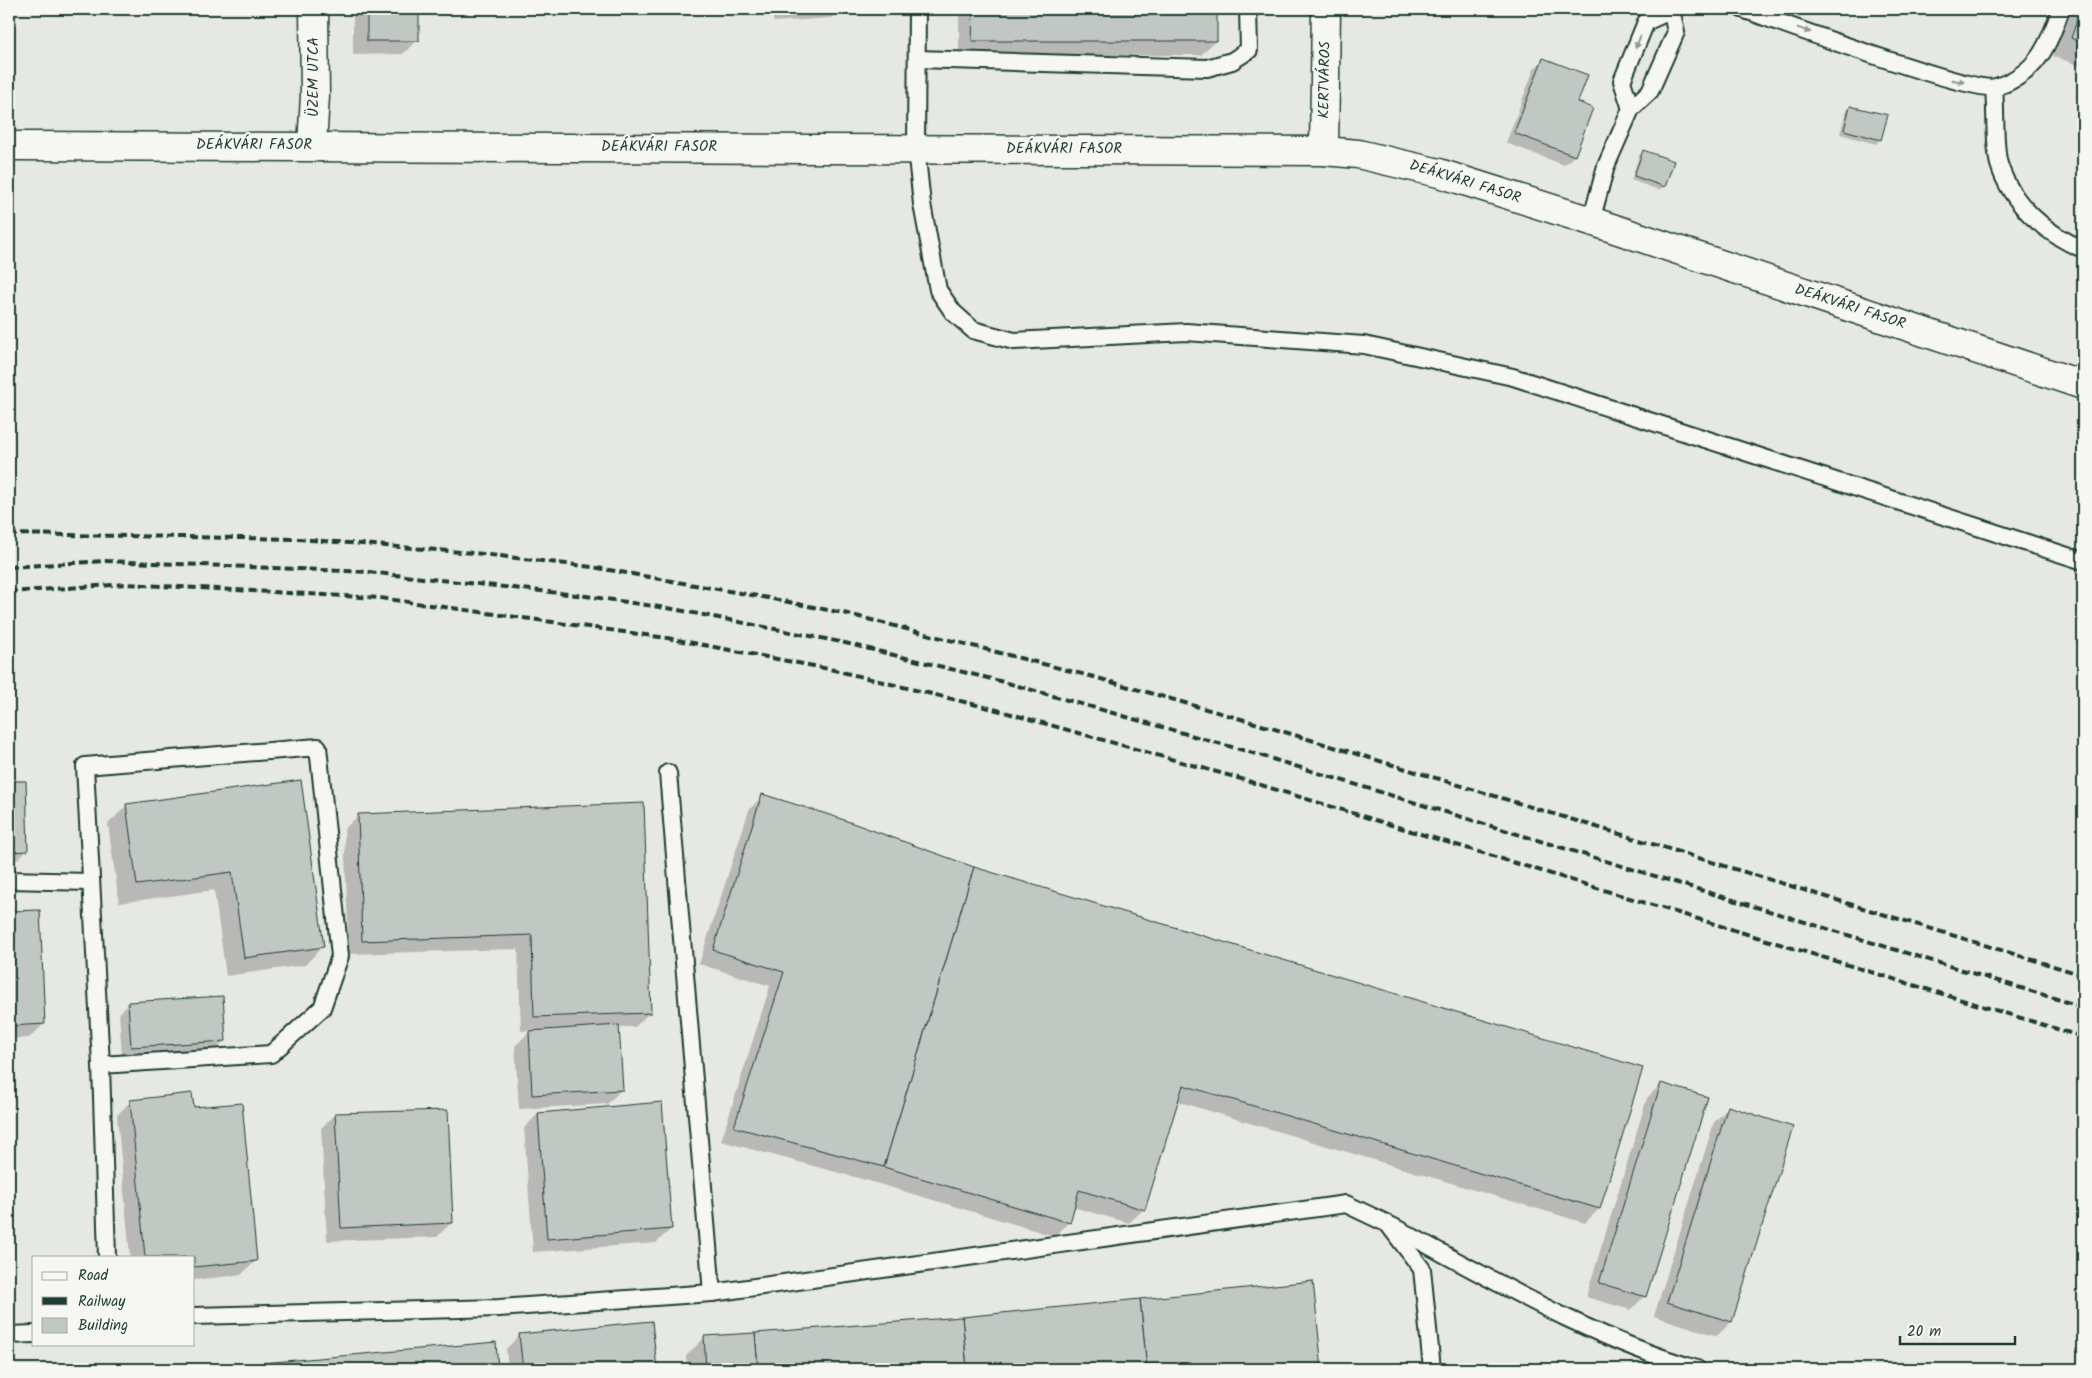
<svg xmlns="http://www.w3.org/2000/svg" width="2092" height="1378" font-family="Kalam,sans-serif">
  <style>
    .built { fill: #e6e8e4; fill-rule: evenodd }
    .shadow { fill: #0003 }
    .building { fill: #c1c8c3; stroke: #1f3d34 }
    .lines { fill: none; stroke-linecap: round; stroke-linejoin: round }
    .service-casing { stroke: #1f3d34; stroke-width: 20 }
    .minor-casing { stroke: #1f3d34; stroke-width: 31 }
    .tertiary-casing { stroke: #1f3d34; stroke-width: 31 }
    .service { stroke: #f6f6f2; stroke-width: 16 }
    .minor { stroke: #f6f6f2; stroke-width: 28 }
    .tertiary { stroke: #f6f6f2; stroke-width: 28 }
    .rail { stroke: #1f3d34; stroke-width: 4; stroke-dasharray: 8 4; stroke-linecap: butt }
    .oneway { fill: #8a9a93 }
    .labels { text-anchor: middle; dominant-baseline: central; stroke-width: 4.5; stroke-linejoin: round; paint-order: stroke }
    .street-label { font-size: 15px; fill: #1f3d34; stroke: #f6f6f2 }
  </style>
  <rect width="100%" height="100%" fill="#f6f6f2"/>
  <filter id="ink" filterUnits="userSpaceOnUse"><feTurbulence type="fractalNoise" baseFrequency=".02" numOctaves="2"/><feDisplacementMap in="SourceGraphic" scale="10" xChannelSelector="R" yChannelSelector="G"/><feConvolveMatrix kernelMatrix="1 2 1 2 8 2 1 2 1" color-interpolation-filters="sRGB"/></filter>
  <g filter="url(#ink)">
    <path class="built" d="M9 9H2083V1369H9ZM34 1257H194V1344H34Z"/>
    <g class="shadow">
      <polygon points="353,9 418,9 417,40 403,54 353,55"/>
      <polygon points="773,9 841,9 831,18 773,22"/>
      <polygon points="959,9 1215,9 1215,41 1201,55 959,55"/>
      <polygon points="2070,9 2083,9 2083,67 2053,56"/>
      <polygon points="1544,59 1576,103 1591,108 1574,156 1564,165 1506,143 1534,69"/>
      <polygon points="1850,107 1880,139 1876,144 1840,134 1846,111"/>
      <polygon points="1643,152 1664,186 1659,190 1631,180 1639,156"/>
      <polygon points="300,781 323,946 305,965 226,976 214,890 119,903 108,824 127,805"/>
      <polygon points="9,782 25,782 26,851 12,865 9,865"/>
      <polygon points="763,795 1599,1209 1585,1223 1176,1101 1144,1209 1129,1223 1073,1207 1069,1222 1054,1236 869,1181 721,1141 770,986 699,964 749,810"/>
      <polygon points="359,815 650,1012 635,1027 618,1027 622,1089 607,1104 519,1109 515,1046 531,1030 521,1031 518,949 349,954 344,829"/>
      <polygon points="39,911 44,1024 29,1038 9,1039 9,913"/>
      <polygon points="129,1003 225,1040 216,1050 122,1056 119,1013"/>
      <polygon points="1661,1084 1645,1296 1631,1310 1586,1297 1647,1098"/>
      <polygon points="131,1101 193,1109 256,1261 241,1275 194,1280 194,1257 130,1257 117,1115"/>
      <polygon points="1728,1108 1731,1322 1717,1336 1654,1316 1714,1122"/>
      <polygon points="336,1114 452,1222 437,1237 327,1241 321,1128"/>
      <polygon points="538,1114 671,1229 656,1243 533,1252 524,1128"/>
      <polygon points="1312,1282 1320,1369 687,1369 686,1356 704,1338 960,1318"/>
      <polygon points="651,1322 655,1369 508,1369 506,1349 520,1335"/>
      <polygon points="495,1343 497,1369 210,1369"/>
    </g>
    <g class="building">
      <rect x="367" y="9" width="52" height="32"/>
      <polygon points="782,9 842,9 782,13"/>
      <polygon points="973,9 1217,9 1217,41 972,41"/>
      <polygon points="2081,9 2083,9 2083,43 2071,38"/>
      <polygon points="1543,58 1588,75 1578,102 1593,108 1575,156 1514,133"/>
      <polygon points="1850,106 1888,115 1881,140 1844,130"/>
      <polygon points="1643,150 1674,161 1665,187 1634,176"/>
      <polygon points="301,780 324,947 244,958 232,872 137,885 126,804"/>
      <polygon points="9,781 26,781 28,851 9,852"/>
      <polygon points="762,794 833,816 974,867 884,1167 734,1127 784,972 713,950"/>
      <polygon points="644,803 651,1013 534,1017 532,935 362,941 358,814"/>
      <polygon points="974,867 1643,1068 1600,1209 1183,1085 1145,1210 1079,1190 1070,1223 884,1167"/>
      <polygon points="40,910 45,1024 9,1026 9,911"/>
      <polygon points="223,996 226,1041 131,1047 128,1002"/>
      <polygon points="619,1025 623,1090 532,1095 529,1031"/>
      <polygon points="1661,1083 1708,1097 1646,1297 1599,1283"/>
      <polygon points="192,1093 194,1107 242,1103 257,1261 194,1267 194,1257 145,1257 130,1100"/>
      <polygon points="662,1102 672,1229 547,1239 538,1113"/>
      <polygon points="1728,1106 1793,1127 1732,1322 1667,1302"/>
      <polygon points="448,1110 453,1223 341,1228 335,1113"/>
      <polygon points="1313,1281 1322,1369 1147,1369 1140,1299"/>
      <polygon points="1140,1299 1147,1369 967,1369 962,1317"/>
      <polygon points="962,1317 967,1369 758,1369 755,1333"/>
      <polygon points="652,1321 657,1369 523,1369 519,1334"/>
      <polygon points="755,1333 758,1369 706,1369 704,1336"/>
      <polygon points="496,1342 498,1369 196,1369"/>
    </g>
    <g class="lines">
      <g class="service-casing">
        <g id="service">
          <polyline points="917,9 916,148 922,204 938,290 953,312 973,330 1014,341 1186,332 1364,345 1513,377 2083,561"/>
          <path d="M1742 9C1777 21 1973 94 1996 87 2037 74 2048 46 2061 9"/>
          <polyline points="917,59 1207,68 1232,61 1249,50 1248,9"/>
          <path d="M1994 88C1996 107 1994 148 1999 164 2011 204 2047 235 2083 249"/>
          <polyline points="1631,109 1622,81 1646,22 1670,11"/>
          <polyline points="1591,221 1606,166 1631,109 1650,91 1676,32 1671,9"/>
          <polyline points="668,773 712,1293"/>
          <polyline points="9,880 90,882"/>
          <polyline points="101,1065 271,1054 322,1008 340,956 318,747 85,766 101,1065 107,1257"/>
          <path d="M1392 1226C1490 1278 1590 1338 1697 1369"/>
          <polyline points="194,1316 499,1308 712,1293 1346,1204 1388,1224 1422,1269 1432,1369"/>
          <polyline points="9,1335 34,1334"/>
        </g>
      </g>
      <g class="minor-casing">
        <g id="minor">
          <polyline points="312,145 315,96 314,9"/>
          <polyline points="1324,151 1326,9"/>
        </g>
      </g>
      <g class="tertiary-casing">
        <path id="tertiary" d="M9 146C447 145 885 148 1324 151L1358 154 1439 173 1591 221 2083 385"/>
      </g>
      <use href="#service" class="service"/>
      <use href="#minor" class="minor"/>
      <use href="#tertiary" class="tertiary"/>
      <g class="rail">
        <polyline points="9,534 299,539 474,553 592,567 763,597 848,614 1094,677 1255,723 2083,975"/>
        <polyline points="9,567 105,561 368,572 586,596 673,609 841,642 1004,682 1246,751 2083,1007"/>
        <polyline points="9,592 126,584 380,598 667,638 834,670 997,710 1238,778 2083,1037"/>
      </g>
    </g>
    <defs><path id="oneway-solid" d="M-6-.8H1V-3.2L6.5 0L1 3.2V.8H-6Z" transform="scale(1.25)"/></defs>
    <g class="oneway">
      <use href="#oneway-solid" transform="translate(1804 30) rotate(19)"/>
      <use href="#oneway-solid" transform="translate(1638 42) rotate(112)"/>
      <use href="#oneway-solid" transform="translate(1958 81) rotate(11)"/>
    </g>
  </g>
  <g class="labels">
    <g class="street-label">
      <text transform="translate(314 77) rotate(-90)">ÜZEM UTCA</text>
      <text transform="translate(1325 80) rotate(-89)">KERTVÁROS</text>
      <text x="254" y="145">DEÁKVÁRI FASOR</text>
      <text x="659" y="147">DEÁKVÁRI FASOR</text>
      <text x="1064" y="149">DEÁKVÁRI FASOR</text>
      <text transform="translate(1465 182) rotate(17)">DEÁKVÁRI FASOR</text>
      <text transform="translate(1850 307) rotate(18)">DEÁKVÁRI FASOR</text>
    </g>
  </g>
  <rect width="2092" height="1378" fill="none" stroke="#f6f6f2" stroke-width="30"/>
  <rect x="15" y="15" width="2062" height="1348" fill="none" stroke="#1f3d34" stroke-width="2" filter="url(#ink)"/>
  <rect x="32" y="1256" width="162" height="90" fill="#f6f6f2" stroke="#a0aca6"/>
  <rect x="42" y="1272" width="25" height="8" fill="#f6f6f2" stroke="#a0aca6"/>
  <text x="78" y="1280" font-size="15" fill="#1f3d34">Road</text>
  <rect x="42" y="1297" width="25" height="8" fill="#1f3d34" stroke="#a0aca6"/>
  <text x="78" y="1306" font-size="15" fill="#1f3d34">Railway</text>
  <rect x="42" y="1318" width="25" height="15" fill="#c1c8c3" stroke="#a0aca6"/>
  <text x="78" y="1330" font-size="15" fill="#1f3d34">Building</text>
  <path d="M1900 1336v8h115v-8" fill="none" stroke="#1f3d34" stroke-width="2.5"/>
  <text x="1907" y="1336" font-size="15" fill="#1f3d34" stroke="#f6f6f2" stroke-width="4" paint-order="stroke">20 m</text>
</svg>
